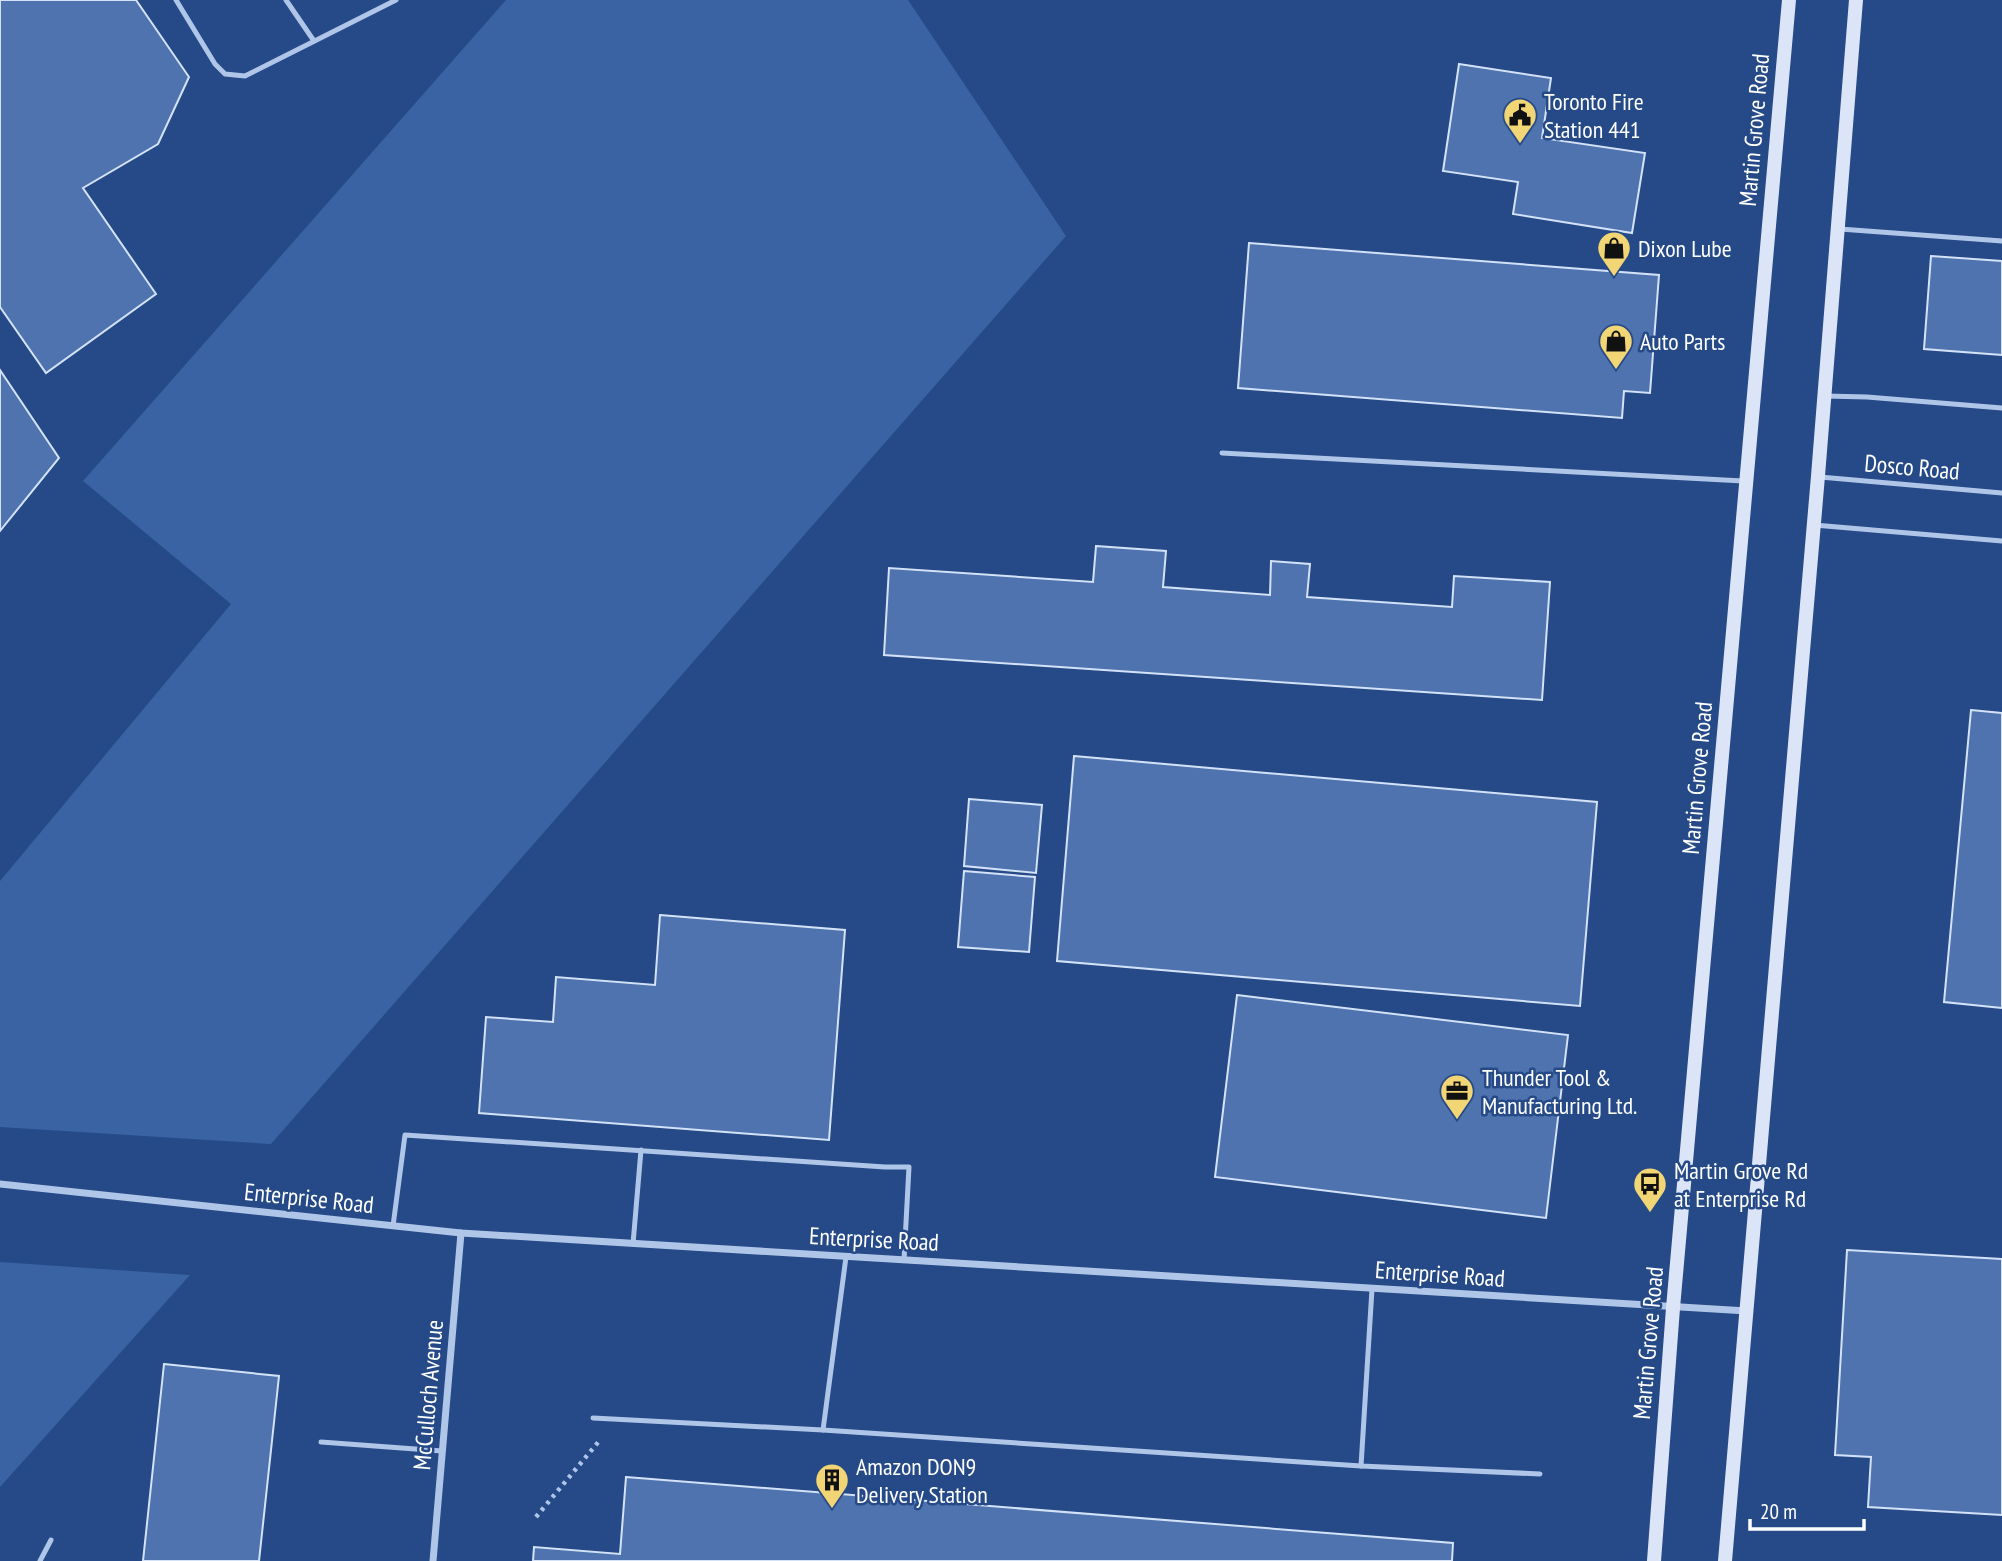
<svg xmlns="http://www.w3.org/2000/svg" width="2002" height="1561" font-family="'PT Sans Narrow',sans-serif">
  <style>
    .green { fill: #3a63a3 }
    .building { fill: #4e73ae; stroke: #d4e2f7; stroke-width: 2 }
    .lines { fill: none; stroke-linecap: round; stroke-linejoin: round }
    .path { stroke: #b0c6e9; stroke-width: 4.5; stroke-dasharray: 3.5 5; stroke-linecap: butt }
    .lane { stroke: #b0c6e9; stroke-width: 5 }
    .street { stroke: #b0c6e9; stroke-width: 7 }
    .secondary { stroke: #dbe5f7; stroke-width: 14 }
    .labels { text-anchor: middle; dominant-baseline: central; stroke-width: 5; stroke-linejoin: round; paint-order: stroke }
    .poi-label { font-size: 24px; fill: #fff; stroke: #254a87; text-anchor: start }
    .street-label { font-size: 24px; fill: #fff; stroke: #254a87 }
  </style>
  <rect width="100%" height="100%" fill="#254a87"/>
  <g class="green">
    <polygon points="506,0 908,0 1066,236 271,1144 0,1127 0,881 231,604 83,481"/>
    <polygon points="0,1262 190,1275 0,1487"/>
  </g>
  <g class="building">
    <polygon points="0,0 136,0 189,77 158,144 83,188 156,294 46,373 0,307"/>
    <polygon points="1459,64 1551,78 1542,138 1645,153 1632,233 1513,214 1518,182 1443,171"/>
    <polygon points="1249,243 1659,275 1650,393 1624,391 1622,418 1238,388"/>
    <polygon points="1931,256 2002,261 2002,355 1924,349"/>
    <polygon points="0,370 59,458 0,531"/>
    <polygon points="1096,546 1166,551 1163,587 1270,595 1271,561 1310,564 1307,597 1452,607 1454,576 1550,582 1542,700 884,655 889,568 1093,582"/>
    <polygon points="1971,710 2002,713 2002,1008 1944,1002"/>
    <polygon points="1074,756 1597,802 1580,1006 1057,961"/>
    <polygon points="969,799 1042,805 1036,873 964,866"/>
    <polygon points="964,871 1035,877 1029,952 958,947"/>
    <polygon points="660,915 845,930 829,1140 479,1113 486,1017 553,1022 556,977 655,985"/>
    <polygon points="1237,995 1568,1035 1546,1218 1215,1177"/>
    <polygon points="1847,1250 2002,1259 2002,1515 1868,1507 1871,1457 1835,1455"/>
    <polygon points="164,1364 279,1376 259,1561 143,1561"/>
    <polygon points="626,1477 1453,1543 1452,1561 533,1561 534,1547 620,1554"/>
  </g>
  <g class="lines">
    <polyline class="path" points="536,1517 600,1440"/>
    <g class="lane">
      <polyline points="176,0 215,64 225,74 245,76 396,0"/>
      <polyline points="286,0 314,41"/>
      <polyline points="1840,229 2002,241"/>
      <polyline points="1825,396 1867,397 2002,408"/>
      <polyline points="1222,453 1743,481"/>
      <polyline points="1820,477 2002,493"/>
      <polyline points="1814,525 2002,541"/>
      <polyline points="393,1226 405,1135 885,1167 909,1167 904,1260"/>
      <polyline points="633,1244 641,1150"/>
      <polyline points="846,1257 823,1430 1361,1466 1540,1474"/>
      <polyline points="593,1418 823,1430"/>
      <polyline points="321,1442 442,1451"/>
      <polyline points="1361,1466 1372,1289"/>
      <polyline points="40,1561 51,1540"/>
    </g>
    <g class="street">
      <polyline points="0,1184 461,1233 1747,1311"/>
      <polyline points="433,1561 461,1233"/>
    </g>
    <g class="secondary">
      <polyline points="1654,1561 1673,1308 1789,0"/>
      <polyline points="1725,1561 1818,476 1856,0"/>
    </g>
  </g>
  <defs>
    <g id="civic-pin" transform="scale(1.75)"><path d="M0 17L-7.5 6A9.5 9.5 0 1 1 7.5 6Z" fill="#f2d575" stroke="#254a87"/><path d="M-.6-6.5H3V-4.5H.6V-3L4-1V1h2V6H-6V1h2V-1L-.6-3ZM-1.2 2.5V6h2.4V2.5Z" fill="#111"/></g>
    <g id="shop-pin" transform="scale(1.75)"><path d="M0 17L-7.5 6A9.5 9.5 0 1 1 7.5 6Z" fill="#f2d575" stroke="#254a87"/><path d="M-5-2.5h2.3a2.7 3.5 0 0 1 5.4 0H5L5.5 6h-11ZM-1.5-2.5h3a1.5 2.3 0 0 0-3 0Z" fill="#111"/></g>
    <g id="office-pin" transform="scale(1.75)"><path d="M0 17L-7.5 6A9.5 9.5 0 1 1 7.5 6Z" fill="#f2d575" stroke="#254a87"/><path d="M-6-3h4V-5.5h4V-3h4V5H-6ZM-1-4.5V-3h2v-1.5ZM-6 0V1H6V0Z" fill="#111"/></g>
    <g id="bus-pin" transform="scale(1.75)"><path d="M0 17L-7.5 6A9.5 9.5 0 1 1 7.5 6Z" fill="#f2d575" stroke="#254a87"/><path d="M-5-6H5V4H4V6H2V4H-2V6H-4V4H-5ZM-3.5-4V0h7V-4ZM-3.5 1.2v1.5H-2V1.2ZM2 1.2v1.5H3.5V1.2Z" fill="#111"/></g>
    <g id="building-pin" transform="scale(1.75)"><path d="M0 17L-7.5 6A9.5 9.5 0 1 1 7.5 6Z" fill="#f2d575" stroke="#254a87"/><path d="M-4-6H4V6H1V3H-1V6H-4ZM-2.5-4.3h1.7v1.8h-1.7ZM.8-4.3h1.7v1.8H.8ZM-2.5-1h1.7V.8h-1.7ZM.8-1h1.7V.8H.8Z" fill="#111"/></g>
  </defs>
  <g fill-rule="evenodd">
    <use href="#civic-pin" x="1520" y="115"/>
    <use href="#shop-pin" x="1614" y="248"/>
    <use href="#shop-pin" x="1616" y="341"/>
    <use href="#office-pin" x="1457" y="1091"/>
    <use href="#bus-pin" x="1650" y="1184"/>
    <use href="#building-pin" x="832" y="1480"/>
  </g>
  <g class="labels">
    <g class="poi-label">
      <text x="1544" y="101">Toronto Fire<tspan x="1544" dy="28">Station 441</tspan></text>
      <text x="1638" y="248">Dixon Lube</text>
      <text x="1640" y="341">Auto Parts</text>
      <text x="1482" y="1077">Thunder Tool &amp;<tspan x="1482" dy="28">Manufacturing Ltd.</tspan></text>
      <text x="1674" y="1170">Martin Grove Rd<tspan x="1674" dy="28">at Enterprise Rd</tspan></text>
      <text x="856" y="1466">Amazon DON9<tspan x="856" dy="28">Delivery Station</tspan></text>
    </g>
    <g class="street-label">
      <text transform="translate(1754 130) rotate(-85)">Martin Grove Road</text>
      <text transform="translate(1912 467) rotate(5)">Dosco Road</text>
      <text transform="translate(1697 778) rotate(-85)">Martin Grove Road</text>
      <text transform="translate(309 1198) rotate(6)">Enterprise Road</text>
      <text transform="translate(874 1239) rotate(3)">Enterprise Road</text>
      <text transform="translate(1440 1274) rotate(4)">Enterprise Road</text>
      <text transform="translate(1648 1343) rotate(-85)">Martin Grove Road</text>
      <text transform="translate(428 1395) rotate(-85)">McCulloch Avenue</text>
    </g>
  </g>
  <path d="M1750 1519v10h114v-10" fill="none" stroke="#ffffff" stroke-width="3.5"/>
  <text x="1760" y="1519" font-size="21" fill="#ffffff" stroke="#254a87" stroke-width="5" paint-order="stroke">20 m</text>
</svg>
